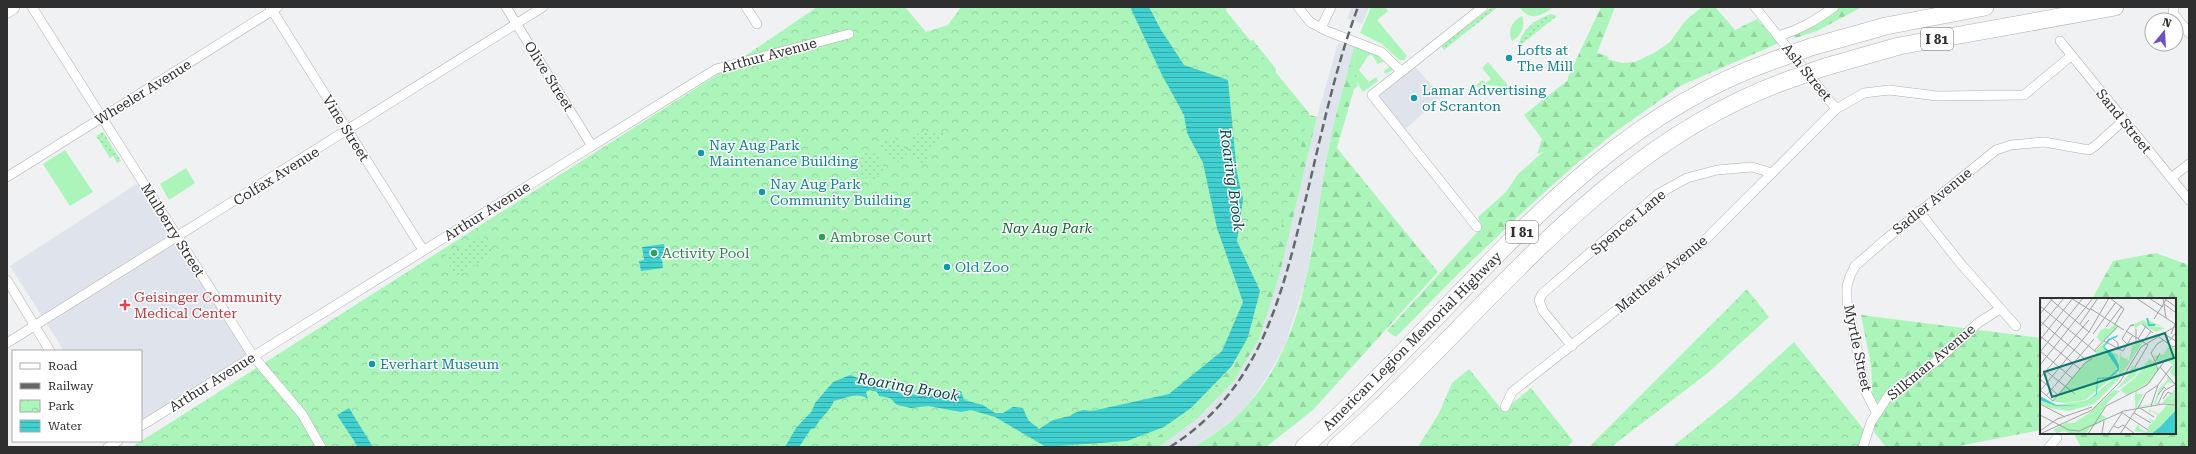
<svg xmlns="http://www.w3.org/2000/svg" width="2196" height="454" font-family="'Roboto Serif',serif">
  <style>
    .built { fill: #dfe4ec }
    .grass { fill: #acf5ba }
    .forest { fill: url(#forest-firs) }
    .park { fill: url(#park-crowns) }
    .garden { fill: url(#garden-dots) }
    .water { fill: url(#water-rules) }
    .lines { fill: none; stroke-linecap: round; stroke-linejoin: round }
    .street-casing { stroke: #afb0b2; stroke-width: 10 }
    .primary-casing { stroke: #afb0b2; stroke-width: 16 }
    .highway-casing { stroke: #afb0b2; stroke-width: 18 }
    .street { stroke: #fff; stroke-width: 9 }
    .primary { stroke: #fff; stroke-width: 15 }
    .highway { stroke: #fff; stroke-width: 17 }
    .rail { stroke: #666768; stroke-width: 2.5; stroke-dasharray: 8 4; stroke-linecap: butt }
    .highway-bridge-casing { stroke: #afb0b2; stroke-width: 18; stroke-linecap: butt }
    .highway-bridge { stroke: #fff; stroke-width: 17 }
    .culture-dot { fill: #0f9aa8; stroke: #fff; stroke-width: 1.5 }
    .leisure-dot { fill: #2e9e5b; stroke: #fff; stroke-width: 1.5 }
    .health-dot { fill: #e0444e; stroke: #fff; stroke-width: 1.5 }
    .labels { text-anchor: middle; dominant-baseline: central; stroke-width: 3; stroke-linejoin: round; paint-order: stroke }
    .shield { fill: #fff; stroke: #6d6d6e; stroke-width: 1 }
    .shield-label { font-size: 13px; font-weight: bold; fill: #2f2f30 }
    .culture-label { font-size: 14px; fill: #0d838f; stroke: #fff; text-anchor: start }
    .street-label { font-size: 14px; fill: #2f2f30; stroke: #fff }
    .park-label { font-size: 14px; font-style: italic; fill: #0b652c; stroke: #fff }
    .leisure-label { font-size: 14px; fill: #27864d; stroke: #fff; text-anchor: start }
    .health-label { font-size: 14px; fill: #be3a42; stroke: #fff; text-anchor: start }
    .water-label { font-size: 15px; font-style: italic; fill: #054646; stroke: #fff }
    .inset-river { fill: none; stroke: #41d0d0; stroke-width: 2 }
    .inset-road { fill: none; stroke: #a3a3a5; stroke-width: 1 }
    .view { fill: #0f766e; fill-opacity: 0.15; stroke: #0f766e; stroke-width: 2 }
    .inset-edge { fill: none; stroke: #2f2f30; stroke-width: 2 }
  </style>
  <defs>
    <pattern id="forest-firs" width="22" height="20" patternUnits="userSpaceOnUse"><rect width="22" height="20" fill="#acf5ba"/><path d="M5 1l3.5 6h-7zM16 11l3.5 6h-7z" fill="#94d2a0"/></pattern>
    <pattern id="park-crowns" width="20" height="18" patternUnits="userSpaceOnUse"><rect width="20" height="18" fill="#acf5ba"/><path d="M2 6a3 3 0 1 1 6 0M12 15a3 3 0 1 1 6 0" fill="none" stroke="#94d2a0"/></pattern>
    <pattern id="garden-dots" width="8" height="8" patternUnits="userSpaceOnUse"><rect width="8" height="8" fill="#acf5ba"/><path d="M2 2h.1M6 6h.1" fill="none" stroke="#94d2a0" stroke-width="1.8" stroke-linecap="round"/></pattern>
    <pattern id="water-rules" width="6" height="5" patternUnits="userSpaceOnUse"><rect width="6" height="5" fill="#41d0d0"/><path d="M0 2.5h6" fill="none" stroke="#37a9a9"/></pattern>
  </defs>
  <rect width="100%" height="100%" fill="#f0f1f3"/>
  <g class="built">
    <polygon points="1352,7 1369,7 1362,24 1347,18"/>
    <polygon points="1338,43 1354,46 1329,145 1306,280 1285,345 1267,377 1253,398 1240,413 1222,428 1194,447 1159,447 1198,418 1234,381 1259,339 1280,273 1317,117"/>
    <polygon points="1412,63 1442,97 1404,130 1374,95"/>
    <polygon points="138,183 248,356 141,422 141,351 64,351 10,266"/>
  </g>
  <g class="grass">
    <polygon points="1371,7 1385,7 1388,11 1377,20 1407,56 1404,60 1399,60 1382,44 1360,33"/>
    <path d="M1519 7H1551L1552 8C1540 17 1530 21 1519 7Z"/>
    <path d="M1522 16C1526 26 1521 36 1512 41 1507 30 1512 21 1522 16Z"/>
    <path d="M1354 46 1380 56 1392 66V71L1385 74 1384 71 1389 67 1385 61 1378 64 1372 55 1368 56 1359 70 1369 82 1376 77 1378 81 1363 92C1353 79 1355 62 1354 46Z"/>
    <polygon points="1488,62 1511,89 1505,94 1498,86 1486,85 1484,89 1475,86 1482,80 1486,83 1491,79 1482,68"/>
    <polygon points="65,150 93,192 70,206 43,164"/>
    <polygon points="186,168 195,183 169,200 160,184"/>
  </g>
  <g class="forest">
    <polygon points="1153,7 1227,7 1222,21 1243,43 1253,40 1276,69 1274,86 1306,114 1317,117 1280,273 1259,339 1234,381 1198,418 1159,447 1062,447 1191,408 1233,366 1249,333"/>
    <polygon points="1601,7 1615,7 1597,53 1609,57 1607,59 1623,63 1635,62 1654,53 1670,42 1685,21 1702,7 1715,7 1735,30 1757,19 1779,43 1680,86 1618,130 1576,164 1526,209 1458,274 1396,337 1387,331 1482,227 1478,217 1506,192 1518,174 1543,152 1537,154 1542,139 1524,115 1568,80 1568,77"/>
    <polygon points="1840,7 1862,7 1817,31 1795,38 1793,34"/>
    <path d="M1354 46 1355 69 1358 86 1354 89 1337 148 1438 272 1312 411 1266 447H1194C1210 437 1227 426 1240 413 1310 343 1311 237 1329 146 1336 113 1346 79 1354 46Z"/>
    <polygon points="2156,253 2189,265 2189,447 2081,447 2074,434 2065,433 2175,433 2175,299 2092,299 2113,261"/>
    <polygon points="1861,315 2041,338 2041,430 1954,447 1886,447 1874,432 1871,365"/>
  </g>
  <g class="park">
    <path d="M817 7H905L926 32 948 25 961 7H1223L1309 113C1300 150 1291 188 1282 225 1276 253 1271 281 1261 308 1239 367 1196 418 1140 447H132L720 73Z"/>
    <polygon points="1747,289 1769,317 1709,372 1611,447 1589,447"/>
    <polygon points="1794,342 1865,431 1860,447 1672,447 1733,398"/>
    <polygon points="1469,369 1503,411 1531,388 1573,441 1567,447 1418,447 1439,413 1452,383"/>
  </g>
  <g class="garden">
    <polygon points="1492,7 1498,7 1444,50 1441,46"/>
    <path d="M1552 14 1557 16 1518 47C1521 30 1536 18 1552 14Z"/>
    <polygon points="103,132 121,161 117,163 113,156 110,158 96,136"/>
    <path d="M937 132H943L944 137 930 147 927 160 921 163C905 158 908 145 915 134Z"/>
    <path d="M894 137C901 142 907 149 907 159L900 162C889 161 878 153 882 142Z"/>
    <polygon points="868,149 876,155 885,168 874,179 869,180 860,173 860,159"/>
    <polygon points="483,236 494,255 456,276 444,256"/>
  </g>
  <g class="water">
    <path d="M1130 7H1149L1161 30 1184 65 1228 80 1237 173 1243 199 1237 241 1260 291 1248 337 1232 366 1191 408 1164 427 1127 441 1046 447 995 417 971 410 961 412 928 406 911 408 897 405 890 398 879 396 877 392 870 390 866 392 868 399C857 391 844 399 834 401 830 412 820 417 815 428L811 429 799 447H785L796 428 812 411 815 403 833 382 850 375 903 394 925 395 961 391 964 400 983 405 995 413H1003L1013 407 1023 408 1028 420 1039 429 1053 420 1070 416 1074 413 1083 410 1092 411 1169 394 1222 351 1243 302 1217 228 1203 163 1187 133 1184 115 1162 75Z"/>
    <polygon points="664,244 666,258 662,259 663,268 641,271 639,261 644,260 642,247"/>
    <polygon points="349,408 373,447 358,447 337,415"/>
  </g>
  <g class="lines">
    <g class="street-casing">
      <g id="street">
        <polyline points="32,7 253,356 302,414 321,447"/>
        <polyline points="270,7 423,250"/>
        <polyline points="506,7 592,146"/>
        <polyline points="746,7 757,24"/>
        <polyline points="1298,7 1310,22 1327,31 1381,52 1401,71"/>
        <polyline points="2174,7 2173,13 2189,33"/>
        <polyline points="1321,28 1331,7"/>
        <path d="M1778 36C1800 30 1816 20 1834 7"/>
        <polyline points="2060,41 2189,200"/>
        <polyline points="1836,109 1864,93 1889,90 1937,96 2024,95 2071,56"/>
        <polyline points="7,177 278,7"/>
        <polyline points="2171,178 2189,164"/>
        <polyline points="1919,211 1960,263 2016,326"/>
        <polyline points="1477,227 1372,95 1483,7"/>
        <polyline points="7,280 50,351"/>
        <polyline points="7,343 543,7"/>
        <polyline points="1572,346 1543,311 1539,300 1542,294 1658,194 1687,178 1717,170 1752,167 1772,173"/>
        <polyline points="1505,407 1512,392 1703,242 1836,109 1755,7"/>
        <polyline points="1876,412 1866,392 1847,302 1847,286 1850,276 1855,266 1886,239 1996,150 2011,145 2044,142 2089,150 2095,146 2123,121"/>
        <polyline points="141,426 716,69 849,34"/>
        <polyline points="108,447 118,441"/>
        <polyline points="1863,447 1871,422 1889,395 1938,360 1978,323 2000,309"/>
        <polyline points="2049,447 2057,438"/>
      </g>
    </g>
    <g class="primary-casing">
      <polyline id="primary" points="7,10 12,7"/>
    </g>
    <g class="highway-casing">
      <g id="highway">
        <polyline points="1811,47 1886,26 1985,7"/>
        <polyline points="1825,67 1899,46 2115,7"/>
        <path d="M1304 447C1456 316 1575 130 1772 61"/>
        <path d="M1336 447C1484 319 1599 146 1791 79"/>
      </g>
    </g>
    <use href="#street" class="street"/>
    <use href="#primary" class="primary"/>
    <use href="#highway" class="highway"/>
    <path class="rail" d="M1170 447C1260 390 1281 298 1305 202 1321 137 1334 71 1358 7"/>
    <g class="highway-bridge-casing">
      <g id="highway-bridge">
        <polyline points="1772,61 1811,47"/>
        <polyline points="1791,79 1825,67"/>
      </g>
    </g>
    <use href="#highway-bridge" class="highway-bridge"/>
  </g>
  <g class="culture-dot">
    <circle cx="1509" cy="58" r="4"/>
    <circle cx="1414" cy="98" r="4"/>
    <circle cx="701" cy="153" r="4"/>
    <circle cx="762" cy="192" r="4"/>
    <circle cx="947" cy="267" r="4"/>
    <circle cx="372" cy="364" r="4"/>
  </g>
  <g class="leisure-dot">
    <circle cx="822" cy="237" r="4"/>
    <circle cx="654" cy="253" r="4"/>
  </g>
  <path class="health-dot" d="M123 299h4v4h4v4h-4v4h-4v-4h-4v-4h4z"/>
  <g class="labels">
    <g class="shield">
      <rect x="1921" y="28" width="32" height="22" rx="3"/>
      <rect x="1506" y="221" width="32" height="22" rx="3"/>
    </g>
    <g class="shield-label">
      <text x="1937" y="39">I 81</text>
      <text x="1522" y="232">I 81</text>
    </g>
    <g class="culture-label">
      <text x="1517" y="50">Lofts at<tspan x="1517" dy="16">The Mill</tspan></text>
      <text x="1422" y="90">Lamar Advertising<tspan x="1422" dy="16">of Scranton</tspan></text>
      <text x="709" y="145">Nay Aug Park<tspan x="709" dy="16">Maintenance Building</tspan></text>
      <text x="770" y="184">Nay Aug Park<tspan x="770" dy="16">Community Building</tspan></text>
      <text x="955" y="267">Old Zoo</text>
      <text x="380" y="364">Everhart Museum</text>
    </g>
    <g class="street-label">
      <text transform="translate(769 55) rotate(-15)">Arthur Avenue</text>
      <text transform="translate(1807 72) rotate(51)">Ash Street</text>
      <text transform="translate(549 76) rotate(58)">Olive Street</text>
      <text transform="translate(143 92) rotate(-32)">Wheeler Avenue</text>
      <text transform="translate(2124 121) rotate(51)">Sand Street</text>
      <text transform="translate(346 128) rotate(58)">Vine Street</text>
      <text transform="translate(276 176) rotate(-32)">Colfax Avenue</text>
      <text transform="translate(1932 201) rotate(-39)">Sadler Avenue</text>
      <text transform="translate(487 211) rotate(-32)">Arthur Avenue</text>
      <text transform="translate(1628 222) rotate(-40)">Spencer Lane</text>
      <text transform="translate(173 230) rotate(58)">Mulberry Street</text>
      <text transform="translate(1661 274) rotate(-39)">Matthew Avenue</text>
      <text transform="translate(1412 341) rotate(-45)">American Legion Memorial Highway</text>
      <text transform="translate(1858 348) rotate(78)">Myrtle Street</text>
      <text transform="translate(1931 362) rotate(-40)">Silkman Avenue</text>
      <text transform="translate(212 382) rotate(-32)">Arthur Avenue</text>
    </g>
    <g class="park-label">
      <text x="1047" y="228">Nay Aug Park</text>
    </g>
    <g class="leisure-label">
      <text x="830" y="237">Ambrose Court</text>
      <text x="662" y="253">Activity Pool</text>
    </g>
    <g class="health-label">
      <text x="134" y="297">Geisinger Community<tspan x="134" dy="16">Medical Center</tspan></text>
    </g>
    <g class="water-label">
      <text transform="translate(1232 180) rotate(82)">Roaring Brook</text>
      <text transform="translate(908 387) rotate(10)">Roaring Brook</text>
    </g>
  </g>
  <g transform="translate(2040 298)">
    <rect width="136" height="136" fill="#f0f1f3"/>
    <path d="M104 22 108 26V22L123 29 116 27 111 28 125 30 116 34 101 26 95 31 94 26ZM94 38 93 48 99 43 103 44 78 82 54 106 29 113 9 110 0 105V98L17 107 48 102 79 76 80 52 81 58 89 63ZM128 49 136 50V76L134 79 130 75 133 67 126 61 120 64V67L119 71 110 85 97 93V96H103L97 108 114 106 119 91 127 82 128 77 134 86 128 84 120 93 116 105H122L136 90V106L121 105 95 110V93L108 85 120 67 113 58 124 56ZM74 92 80 93 68 104 60 116 67 120 49 131 46 136H31L24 133 14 136 16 134 13 132 26 125H34L49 115ZM127 107H136V112L120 129 111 136 94 133 98 126 100 131 107 134 109 127 113 125 108 119 114 123 118 117 111 113 109 115V111L119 116Z" fill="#acf5ba"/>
    <path d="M75 26 78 28 76 32 61 45 57 39 61 32 65 30 69 31ZM65 44 64 47 67 51 78 57 79 69 77 76 45 102 24 105 12 103 52 57 57 58 55 53ZM109 61 115 64 117 72 107 85 87 97 80 92 96 79ZM92 68 99 70 95 78 76 92 89 76Z" fill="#acf5ba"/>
    <path d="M88 16 78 37 77 39 70 42 64 49 73 56 79 67V72L70 80 58 81 57 96 55 98 41 107 16 108 0 102V98L16 107H41L53 99 56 96 57 80 69 79 78 71 63 49 68 41 78 37ZM136 112V136H111L120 129Z" fill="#41d0d0"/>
    <path class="inset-river" d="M107 20 109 27H115"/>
    <path class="inset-road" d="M9 0 43 29 49 22M31 0 50 12M70 0 84 11 75 26M96 0 135 26 131 36M109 0 123 9M123 0 126 20M125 1 136 9M124 6 135 14M0 8 56 54M51 11 84 32M0 16 13 0M114 21 127 0M0 23 46 62M40 26 58 0M102 26 113 35M0 29 24 0M66 29 82 8M96 31V44M86 33 108 47 95 69M53 36 76 4M124 36 136 43M0 38 40 71M119 39 133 49 136 47M73 41 78 45V52M98 41 106 28M0 42 33 0M64 43 83 53M103 44 111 33M127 45 136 35M87 46 82 41 90 28H91V27H94L91 28M0 53 32 80M54 53 78 28M83 53 93 37M0 54 43 0M115 63 111 55 117 46 124 42M0 67 53 0M120 69 135 86M118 72 115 64 120 55M6 73 35 96M0 80 43 29 49 34 69 0M0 81 18 97M0 92 13 103 45 65 52 61M0 93 49 34M118 97 124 89 126 91M6 98 54 41M123 101 128 94 132 96M0 106 25 119M118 106 124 93 136 86M111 108 118 87 132 68M98 110 106 95 118 87M100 110 114 119M81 114 108 132M94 115 111 125M0 117 29 132 39 133 84 113 123 106 136 107M74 128 78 130 83 127 95 136M0 133 17 121 52 109M62 135 64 123M0 136 52 112 80 84 101 49 136 28M48 136 66 108 107 87 126 61M68 136 82 115M80 136 97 110"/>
    <path class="view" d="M125 35 134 60 12 99 4 74Z"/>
    <rect width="136" height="136" class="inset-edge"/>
  </g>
  <rect width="2196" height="454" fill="none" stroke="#2f2f30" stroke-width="16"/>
  <rect x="12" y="350" width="130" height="92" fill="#ffffff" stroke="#acacac"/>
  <rect x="20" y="363" width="20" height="6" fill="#ffffff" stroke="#acacac"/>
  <text x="48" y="370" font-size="12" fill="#2f2f30">Road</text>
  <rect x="20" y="383" width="20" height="6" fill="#666768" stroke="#acacac"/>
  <text x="48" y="390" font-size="12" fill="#2f2f30">Railway</text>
  <rect x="20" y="400" width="20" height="12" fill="url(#park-crowns)" stroke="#acacac"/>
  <text x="48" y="410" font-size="12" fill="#2f2f30">Park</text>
  <rect x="20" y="420" width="20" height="12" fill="url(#water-rules)" stroke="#acacac"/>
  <text x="48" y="430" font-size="12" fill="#2f2f30">Water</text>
  <g transform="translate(2164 32) rotate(18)"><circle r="19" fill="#ffffff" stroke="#acacac"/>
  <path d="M0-3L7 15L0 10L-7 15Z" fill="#6e4ec8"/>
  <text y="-6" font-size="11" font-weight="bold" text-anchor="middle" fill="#2f2f30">N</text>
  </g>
</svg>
